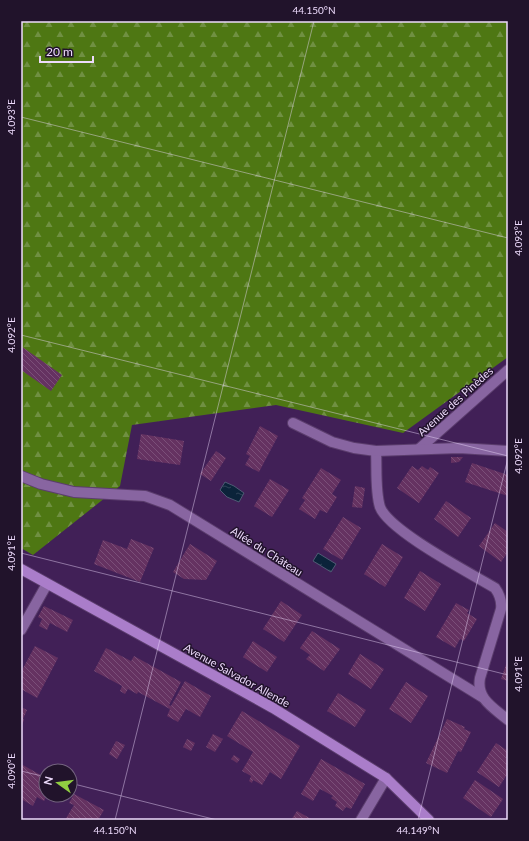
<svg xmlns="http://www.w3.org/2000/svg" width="529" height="841" font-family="Lato,sans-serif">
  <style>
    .forest { fill: url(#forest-firs) }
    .water { fill: url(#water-ripples); stroke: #4f5a74 }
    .building { fill: url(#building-back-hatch) }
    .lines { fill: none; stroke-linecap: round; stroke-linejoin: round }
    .street-casing { stroke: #5b3d6d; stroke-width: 12 }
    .primary-casing { stroke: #5b3d6d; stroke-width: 12 }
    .street { stroke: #8865a1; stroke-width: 10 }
    .primary { stroke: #aa7dca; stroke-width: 10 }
    .ticks { fill: none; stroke: #eedbfd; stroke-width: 1; stroke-opacity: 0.45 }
    .labels { text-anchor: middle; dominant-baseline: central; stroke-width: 3; stroke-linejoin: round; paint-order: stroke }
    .street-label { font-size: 11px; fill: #eedbfd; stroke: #21132b }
    .neatline { fill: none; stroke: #eedbfd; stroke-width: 1.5 }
    .ticks-label { font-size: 10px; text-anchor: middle; fill: #eedbfd }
  </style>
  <defs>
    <pattern id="forest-firs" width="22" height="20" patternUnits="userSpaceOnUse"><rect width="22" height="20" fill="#4e7713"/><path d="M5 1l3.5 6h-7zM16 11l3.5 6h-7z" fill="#709042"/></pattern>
    <pattern id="water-ripples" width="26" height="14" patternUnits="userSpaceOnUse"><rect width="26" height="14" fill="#0b233a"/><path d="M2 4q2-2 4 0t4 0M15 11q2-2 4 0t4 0" fill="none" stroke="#2f4257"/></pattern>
    <pattern id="building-back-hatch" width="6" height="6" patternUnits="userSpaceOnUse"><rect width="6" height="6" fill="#653261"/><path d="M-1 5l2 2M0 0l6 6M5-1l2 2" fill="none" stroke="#7b4f79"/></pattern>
  </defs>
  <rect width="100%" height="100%" fill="#412057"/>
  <polygon class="forest" points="21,21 508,21 508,357 403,433 276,405 132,425 120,486 33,555 21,548"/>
  <g class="water">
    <polygon points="225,482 234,486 244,493 239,502 227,497 220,490"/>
    <polygon points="318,553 336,564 331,572 313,561"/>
  </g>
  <g class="building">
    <polygon points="21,346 62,375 51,391 21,370"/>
    <polygon points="260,426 278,436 259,472 245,465 250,456 246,454"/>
    <polygon points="141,434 184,441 180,465 137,459"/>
    <polygon points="216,451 226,458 211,481 200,474"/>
    <polygon points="451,457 463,457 459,462 451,463"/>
    <polygon points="472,463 508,475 508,496 465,482"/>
    <polygon points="412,466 418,470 422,466 428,470 430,467 439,473 419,503 397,488"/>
    <polygon points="321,468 341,480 332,494 337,497 327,513 320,510 315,519 299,509 305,500 302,498"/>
    <polygon points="270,479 289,490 272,517 254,506"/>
    <polygon points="355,486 365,488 362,508 352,507"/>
    <polygon points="446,501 471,518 458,537 434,519"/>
    <polygon points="343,517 361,528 342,560 323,549"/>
    <polygon points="495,523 508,532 508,552 501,562 479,546"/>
    <polygon points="131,539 154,548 140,582 94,564 103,540 127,549"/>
    <polygon points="190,544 217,561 206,580 184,579 173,572"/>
    <polygon points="382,544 403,557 385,587 364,574"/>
    <polygon points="420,571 441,584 425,611 404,598"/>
    <polygon points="281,601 302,615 284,642 263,629"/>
    <polygon points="456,603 469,610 467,613 477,619 464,641 460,639 455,648 436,637"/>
    <polygon points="44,606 73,620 67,632 50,623 47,630 39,626 42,619 38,617"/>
    <polygon points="312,631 340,649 324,671 306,659 310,655 300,648"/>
    <polygon points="253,641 277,657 267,672 243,657"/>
    <polygon points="35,646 58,658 37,698 21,689 21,672"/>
    <polygon points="106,648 131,661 134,656 181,682 169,705 171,706 185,681 211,696 200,717 186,709 178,722 167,716 170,709 168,708 138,692 137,694 128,689 125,694 120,691 122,686 94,671"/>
    <polygon points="360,654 384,669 371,689 348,674"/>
    <polygon points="508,659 508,681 501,679"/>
    <polygon points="406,682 428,696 411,723 389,709"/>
    <polygon points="338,693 366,710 355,727 327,711"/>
    <polygon points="21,707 27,710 23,719 24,720 21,727"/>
    <polygon points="242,711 300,746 281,779 270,772 262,785 253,780 252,783 249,781 251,776 242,771 253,752 227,736"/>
    <polygon points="447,719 465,727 464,729 471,732 461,752 458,751 447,773 426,763"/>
    <polygon points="213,734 223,739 215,752 206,747"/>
    <polygon points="187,739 195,743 191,751 183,747"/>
    <polygon points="116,741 125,745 117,759 109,754"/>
    <polygon points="496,743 508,751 508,756 506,759 508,761 508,773 499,787 477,772"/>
    <polygon points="234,755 240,759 237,763 231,759"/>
    <polygon points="321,759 365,784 351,809 346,807 343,811 335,806 337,802 331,798 333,796 320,789 313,801 301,794"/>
    <polygon points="21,764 46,778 46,795 47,795 44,801 37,797 33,806 21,799"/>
    <polygon points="475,780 503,799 491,817 463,798"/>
    <polygon points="74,794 104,810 98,820 65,820 74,805 69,803"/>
    <polygon points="297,811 313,820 291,820"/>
  </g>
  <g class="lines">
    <g class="street-casing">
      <g id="street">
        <path d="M293 423 332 442 354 448 376 451C377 468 375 491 380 507 389 531 470 573 495 588 500 595 502 601 501 609L480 678C476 699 494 708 508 720"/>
        <polyline points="419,449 508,370"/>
        <polyline points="376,451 459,448 508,451"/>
        <polyline points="21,476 41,484 74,492 145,496 170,505 482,697"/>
        <polyline points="21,630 47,584"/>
        <polyline points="361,820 386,778"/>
      </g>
    </g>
    <g class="primary-casing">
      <polyline id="primary" points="21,569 273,708 386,778 429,820"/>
    </g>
    <use href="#street" class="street"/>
    <use href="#primary" class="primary"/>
  </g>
  <path class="ticks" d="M21 117 508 238M21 335 508 456M21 553 508 675M21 771 46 777M70 783 217 820M115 820 314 21M418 820 508 458"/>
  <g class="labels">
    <g class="street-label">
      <text transform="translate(455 401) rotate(-42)">Avenue des Pinèdes</text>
      <text transform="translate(267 551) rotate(32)">Allée du Château</text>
      <text transform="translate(237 675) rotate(29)">Avenue Salvador Allende</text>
    </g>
  </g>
  <rect width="529" height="841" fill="none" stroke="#21132b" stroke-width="44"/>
  <g transform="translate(58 783) rotate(284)"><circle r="19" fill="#21132b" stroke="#73637f"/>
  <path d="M0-3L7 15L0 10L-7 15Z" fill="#90cd41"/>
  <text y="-6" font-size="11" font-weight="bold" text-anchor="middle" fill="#eedbfd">N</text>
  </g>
  <path d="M40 56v6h53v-6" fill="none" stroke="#eedbfd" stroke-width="2"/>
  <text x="46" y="56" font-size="12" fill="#eedbfd" stroke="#21132b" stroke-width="3" paint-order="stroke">20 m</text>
  <rect x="22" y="22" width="485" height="797" class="neatline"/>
  <g class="ticks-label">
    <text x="314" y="14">44.150°N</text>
    <text transform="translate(11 117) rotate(-90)" y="4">4.093°E</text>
    <text transform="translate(518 238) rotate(-90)" y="4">4.093°E</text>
    <text transform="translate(11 335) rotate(-90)" y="4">4.092°E</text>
    <text transform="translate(518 456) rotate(-90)" y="4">4.092°E</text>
    <text transform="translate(11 553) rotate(-90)" y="4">4.091°E</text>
    <text transform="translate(518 674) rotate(-90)" y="4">4.091°E</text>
    <text transform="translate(11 771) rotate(-90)" y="4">4.090°E</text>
    <text x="115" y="834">44.150°N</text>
    <text x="418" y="834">44.149°N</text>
  </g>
</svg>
